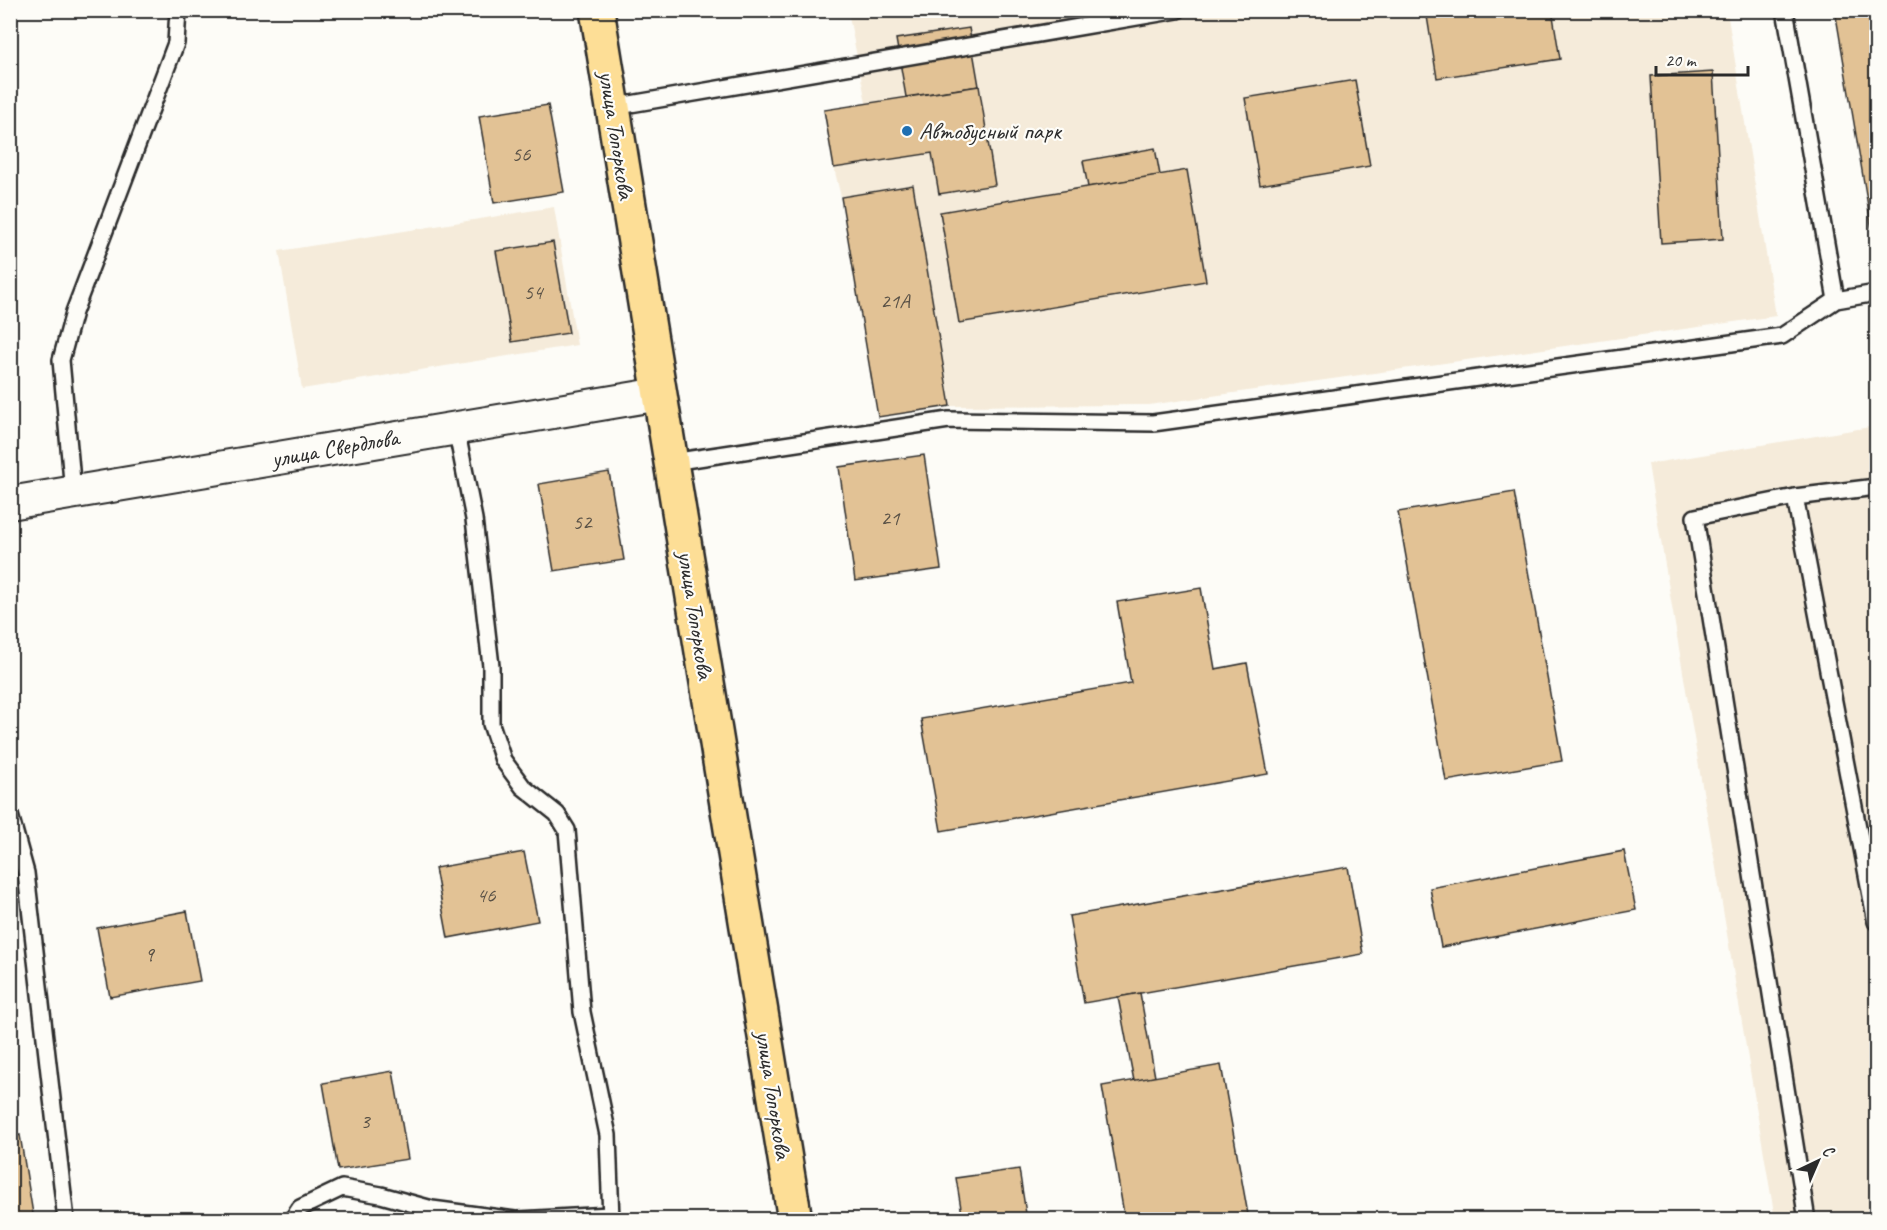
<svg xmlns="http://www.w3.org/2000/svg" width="1887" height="1230" font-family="Caveat,sans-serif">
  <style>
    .built { fill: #f5ebda }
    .building { fill: #e2c295; stroke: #2b2b2b; stroke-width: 1.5 }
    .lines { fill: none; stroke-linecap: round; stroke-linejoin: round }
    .service-casing { stroke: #2b2b2b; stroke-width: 20 }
    .minor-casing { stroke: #2b2b2b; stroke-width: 36 }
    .trunk-casing { stroke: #2b2b2b; stroke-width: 38 }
    .service { stroke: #fdfcf7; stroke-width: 15 }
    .minor { stroke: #fdfcf7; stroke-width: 32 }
    .trunk { stroke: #fdde96; stroke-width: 33 }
    .poi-dot { fill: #1f6fb2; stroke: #fdfcf7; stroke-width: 2 }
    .labels { text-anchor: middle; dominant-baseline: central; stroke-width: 4.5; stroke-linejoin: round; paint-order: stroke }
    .number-label { font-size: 21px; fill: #595146 }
    .poi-label { font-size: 24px; fill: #2b2b2b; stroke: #fdfcf7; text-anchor: start }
    .street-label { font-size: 24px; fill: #2b2b2b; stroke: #fdfcf7 }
  </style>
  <rect width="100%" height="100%" fill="#fdfcf7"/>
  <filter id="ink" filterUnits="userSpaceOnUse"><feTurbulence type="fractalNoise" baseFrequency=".0167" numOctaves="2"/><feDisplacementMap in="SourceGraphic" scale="12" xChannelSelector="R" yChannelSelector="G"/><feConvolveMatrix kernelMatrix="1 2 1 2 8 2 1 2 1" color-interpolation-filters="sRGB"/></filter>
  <g filter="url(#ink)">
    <g class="built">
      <polygon points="848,11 1727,11 1776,316 1149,405 950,406 913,185 841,197 834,168 824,110 866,103"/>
      <polygon points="554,207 577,345 302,389 279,251"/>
      <polygon points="1876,426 1876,1219 1775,1219 1648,464"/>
    </g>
    <g class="building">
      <polygon points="1426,10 1552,10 1560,59 1437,78"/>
      <polygon points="1835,10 1876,10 1876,254"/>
      <polygon points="969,28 979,86 906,97 896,39"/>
      <polygon points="1713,72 1723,239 1661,243 1651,76"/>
      <polygon points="1355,80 1370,166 1260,185 1245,98"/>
      <polygon points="979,86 995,185 939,194 932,153 834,168 824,110"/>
      <polygon points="548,105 564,192 494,203 479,116"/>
      <polygon points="1155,148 1160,175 1088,187 1083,161"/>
      <polygon points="1187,170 1206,281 959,323 940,212"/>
      <polygon points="913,185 950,406 878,417 841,197"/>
      <polygon points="553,242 569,333 512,342 496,251"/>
      <polygon points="924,455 941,569 855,581 839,467"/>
      <polygon points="609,472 624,560 554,571 539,484"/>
      <polygon points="1514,492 1562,761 1446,781 1398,512"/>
      <polygon points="1201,588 1215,669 1247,663 1268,774 941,831 921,719 1131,683 1117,602"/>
      <polygon points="1624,851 1636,910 1441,947 1430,888"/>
      <polygon points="524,852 538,921 448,938 435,868"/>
      <polygon points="1348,867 1363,954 1084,1003 1069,916"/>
      <polygon points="187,911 200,981 110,997 97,928"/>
      <polygon points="1140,993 1155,1077 1134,1081 1118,997"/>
      <polygon points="1221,1065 1249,1220 1125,1220 1102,1086"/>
      <polygon points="393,1071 408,1159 338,1170 323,1083"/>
      <polygon points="20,1135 34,1220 10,1220 10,1137"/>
      <polygon points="1019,1169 1027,1220 963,1220 956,1178"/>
    </g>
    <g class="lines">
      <g class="service-casing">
        <g id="service">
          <polyline points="1785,10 1836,300"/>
          <polyline points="613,107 1178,10"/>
          <polyline points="456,428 474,519 491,666 491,724 503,760 523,787 557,814 567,830 582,1012 608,1135 611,1220"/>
          <polyline points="672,462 949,420 1153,423 1782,336 1836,300 1876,293"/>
          <polyline points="73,492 61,360 74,312 176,43 178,10"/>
          <polyline points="1795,497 1876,922"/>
          <polyline points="10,815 26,873 66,1220"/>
          <polyline points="292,1220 300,1208 342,1188 381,1195 432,1209 515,1220"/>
          <polyline points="518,1220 610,1215"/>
          <polyline points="1807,1220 1695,517 1795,497 1876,487"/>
        </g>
      </g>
      <g class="minor-casing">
        <polyline id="minor" points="10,503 660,394"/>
      </g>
      <g class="trunk-casing">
        <polyline id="trunk" points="597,10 795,1220"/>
      </g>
      <use href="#service" class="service"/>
      <use href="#minor" class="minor"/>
      <use href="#trunk" class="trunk"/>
    </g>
  </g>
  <circle class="poi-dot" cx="907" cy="131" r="6"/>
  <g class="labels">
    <g class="number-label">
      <text x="521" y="154">56</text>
      <text x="533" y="292">54</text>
      <text x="895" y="301">21А</text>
      <text x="890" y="518">21</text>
      <text x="582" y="522">52</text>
      <text x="486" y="895">46</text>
      <text x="149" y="954">9</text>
      <text x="365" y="1121">3</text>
    </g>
    <g class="poi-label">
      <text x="919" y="131">Автобусный парк</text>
    </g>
    <g class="street-label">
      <text transform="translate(617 135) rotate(81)">улица Топоркова</text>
      <text transform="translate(335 448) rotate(-10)">улица Свердлова</text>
      <text transform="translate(696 615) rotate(81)">улица Топоркова</text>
      <text transform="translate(774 1095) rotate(81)">улица Топоркова</text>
    </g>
  </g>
  <rect width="1887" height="1230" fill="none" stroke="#fdfcf7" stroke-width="36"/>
  <rect x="18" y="18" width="1851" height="1194" fill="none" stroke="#2b2b2b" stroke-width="2" filter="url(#ink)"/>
  <g transform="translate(1818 1161) rotate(44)" stroke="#fdfcf7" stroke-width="4.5" paint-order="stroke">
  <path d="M0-4.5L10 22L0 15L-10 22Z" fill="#2b2b2b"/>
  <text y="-9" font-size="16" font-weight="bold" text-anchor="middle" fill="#2b2b2b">С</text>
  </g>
  <path d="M1656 66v9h92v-9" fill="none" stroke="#2b2b2b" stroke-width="3"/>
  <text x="1665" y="66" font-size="18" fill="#2b2b2b" stroke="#fdfcf7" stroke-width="4.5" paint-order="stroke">20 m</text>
</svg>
